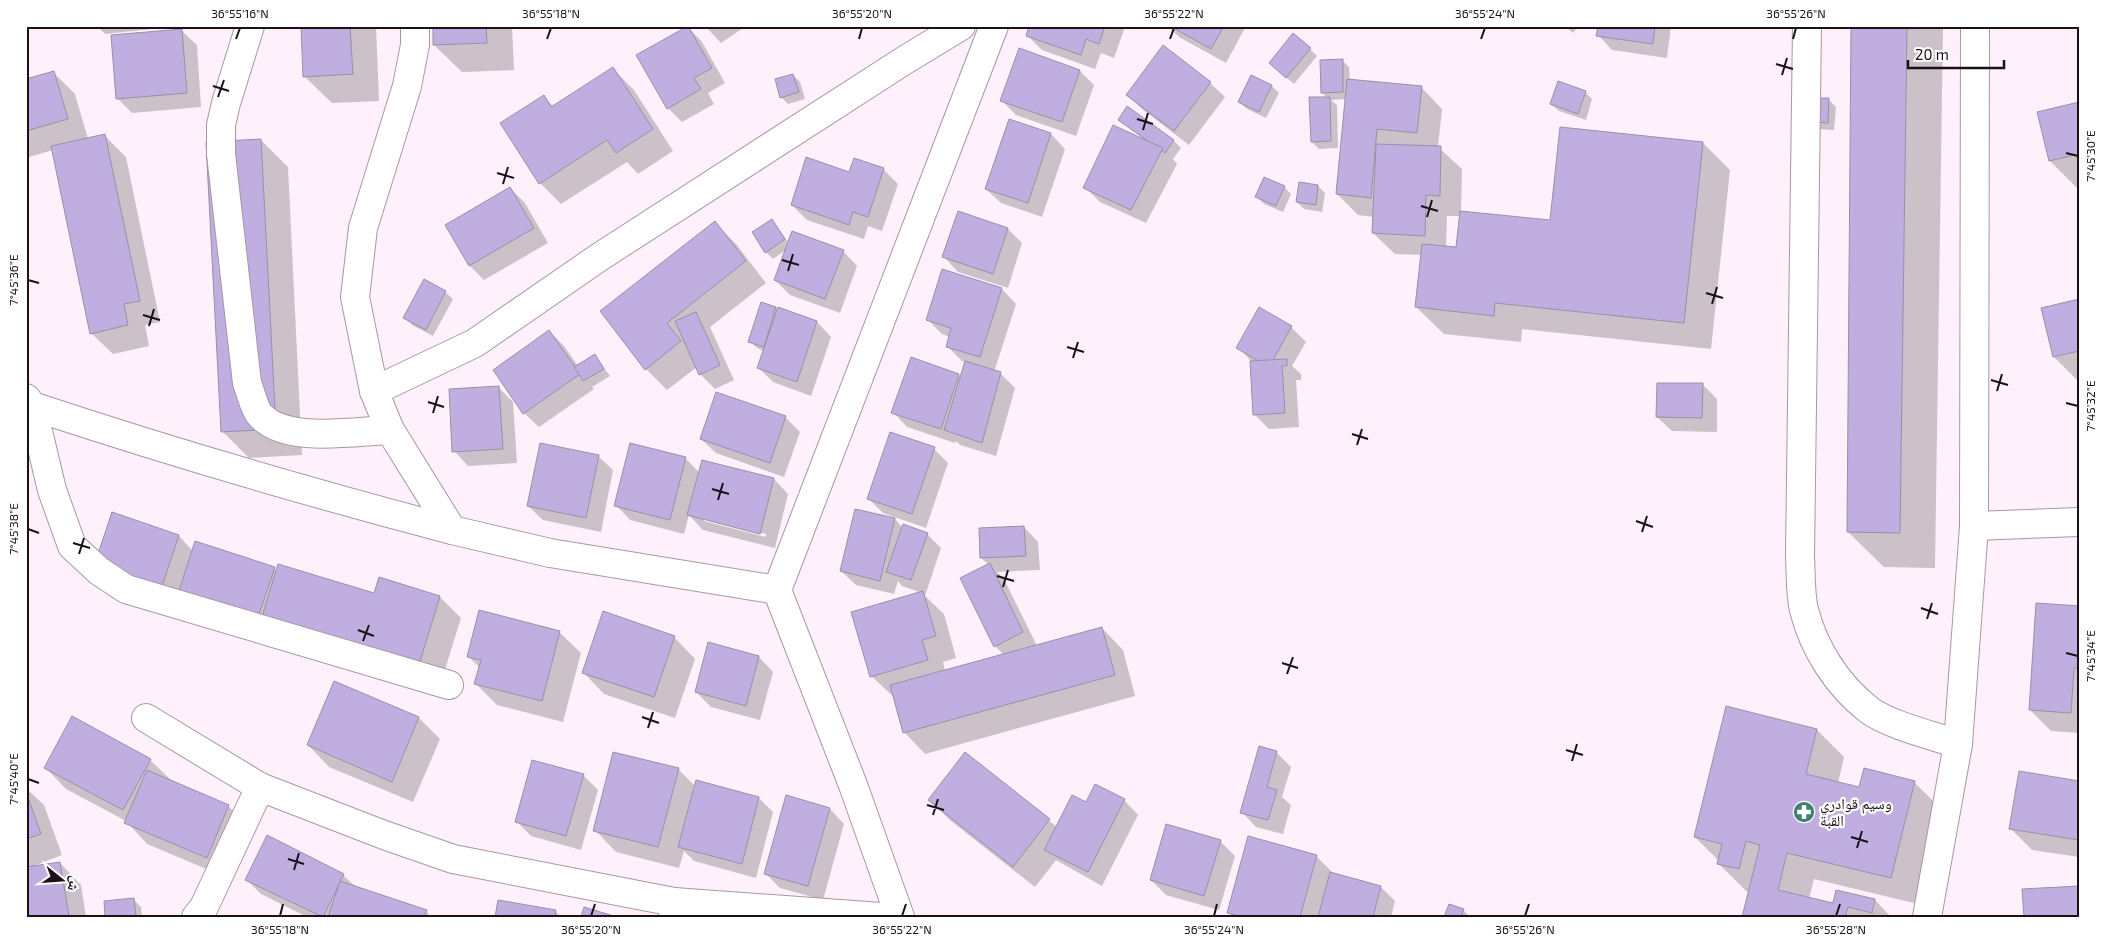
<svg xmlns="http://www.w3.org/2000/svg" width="2105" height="943" font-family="'Exo 2','Noto Naskh Arabic',sans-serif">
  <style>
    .shadow { fill: #0003; fill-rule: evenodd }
    .building { fill: #c0aee1; stroke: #9790a7 }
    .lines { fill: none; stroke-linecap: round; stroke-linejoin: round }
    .minor-casing { stroke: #aa95a6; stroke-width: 30 }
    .minor { stroke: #fff; stroke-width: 28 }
    .ticks { fill: none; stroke: #1a1219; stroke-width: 2 }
    .labels { text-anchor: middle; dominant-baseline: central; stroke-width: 4.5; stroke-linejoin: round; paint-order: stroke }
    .poi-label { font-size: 15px; fill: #1a1219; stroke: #fff; text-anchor: start }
    .neatline { fill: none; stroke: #1a1219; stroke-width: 2 }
    .ticks-label { font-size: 12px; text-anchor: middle; fill: #1a1219 }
  </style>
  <rect width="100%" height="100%" fill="#fff1fc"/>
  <g class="shadow">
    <polygon points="97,26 181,26 105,34"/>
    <polygon points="302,26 376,26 379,101 332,103 304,76"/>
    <polygon points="434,26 512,26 514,70 462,72 434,45"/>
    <polygon points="705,26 746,26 721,43"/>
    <polygon points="1031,26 1124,26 1125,27 1114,58 1101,53 1095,69 1042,50 1028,36"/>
    <polygon points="1168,26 1246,26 1226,63 1179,37"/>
    <polygon points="1565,26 1578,26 1573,33"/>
    <polygon points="1599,26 1671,26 1667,58 1612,50 1598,35"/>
    <polygon points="1852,26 1943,26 1935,568 1884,567 1848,532"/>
    <polygon points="688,27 702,42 725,83 708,93 714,104 682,122 668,108"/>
    <polygon points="182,31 197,45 201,107 132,113 117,98"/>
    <polygon points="1310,49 1317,56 1294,84 1278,70"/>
    <path d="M1342 60 1349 67 1350 81 1421 87 1442 109 1438 147 1462 169 1461 212 1551 222 1703 143 1730 170 1711 349 1522 329 1521 342 1444 334 1416 307 1422 255 1395 254 1373 233 1374 217 1358 215 1337 194 1346 99 1331 100 1337 105 1338 148 1319 149 1312 142 1328 98 1322 93ZM1447 216H1460L1457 249 1446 248Z"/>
    <polygon points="613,69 634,90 673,151 638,174 627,162 561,204 540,183 543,96 554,107"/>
    <polygon points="1080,71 1094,85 1076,136 1016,115 1002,101"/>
    <polygon points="54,73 75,94 88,139 105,136 126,157 160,322 145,325 149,346 113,354 91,333 53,150 26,158 26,81"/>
    <polygon points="793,75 800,82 805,99 788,104 781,97"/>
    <polygon points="1252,77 1272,86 1279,93 1266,118 1247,109 1239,102"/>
    <polygon points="1210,83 1225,97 1189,145 1142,109 1128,95"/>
    <polygon points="1585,92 1592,99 1586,120 1559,111 1551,104"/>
    <polygon points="1812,99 1829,100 1836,107 1834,130 1817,129"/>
    <polygon points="2079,103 2079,190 2050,161"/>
    <polygon points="1009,120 1051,134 1065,149 1042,217 1001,203 986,189"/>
    <polygon points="1119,120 1174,141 1181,148 1173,159 1177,164 1146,223 1100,202 1085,187 1144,139"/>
    <polygon points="261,140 288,167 302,455 249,458 222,431"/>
    <polygon points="883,169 898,184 882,231 868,226 864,239 807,220 792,205 850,173"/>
    <polygon points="1300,184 1318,186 1325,193 1322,212 1304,209 1297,202"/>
    <polygon points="1284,187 1291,194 1283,212 1264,204 1257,197"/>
    <polygon points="510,188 525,203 548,243 484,280 470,266 447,226"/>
    <polygon points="958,212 1008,229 1022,243 1008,288 958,272 944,257"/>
    <polygon points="772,221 789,243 843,251 857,266 840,313 790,295 775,280 786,250 773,259 766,252"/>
    <polygon points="715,223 736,244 766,283 710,327 734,380 715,389 700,374 697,367 667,390 646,369 601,311"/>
    <polygon points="943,271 1002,289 1016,304 994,372 1001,374 1015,388 996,456 960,445 956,441 955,443 907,427 893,412 959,375 961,378 966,362 962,361 947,346 950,337 942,334 927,319"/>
    <polygon points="445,292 453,299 433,336 412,325 405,318"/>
    <polygon points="2079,301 2079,382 2054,357"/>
    <polygon points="776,308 817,322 831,337 811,396 773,382 759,368 764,351 757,348 750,341"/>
    <polygon points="1260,309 1291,327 1306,342 1292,366 1301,374 1301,380 1296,380 1299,427 1269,429 1254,414 1251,361 1238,347"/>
    <polygon points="549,331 564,346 578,366 595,356 610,376 592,387 594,389 539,427 524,413"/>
    <polygon points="1702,384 1717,399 1717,432 1672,431 1657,417"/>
    <polygon points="499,388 513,402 517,463 468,466 454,451"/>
    <polygon points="785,417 800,432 784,477 716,453 701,439"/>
    <polygon points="934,449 948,463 926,528 883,513 869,499"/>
    <polygon points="598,456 613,470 601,532 543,520 528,506"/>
    <path d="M685 458 700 473 703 461 774 479 788 494 775 548 703 530 689 515 684 534 630 520 616 505ZM704 518 766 534V537L704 521Z"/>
    <polygon points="856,510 895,519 903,528 927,534 941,548 925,596 944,614 956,658 943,662 945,671 1004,655 995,646 989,565 981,558 1024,527 1038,542 1040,570 997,572 1004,579 1037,646 1102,628 1123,650 1135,696 925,754 904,732 894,697 871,676 922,593 902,586 898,581 894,594 856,585 841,571"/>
    <polygon points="179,536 193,551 274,568 277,571 375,595 440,597 461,618 439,689 109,584"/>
    <polygon points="2079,607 2079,733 2051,731 2030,710"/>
    <polygon points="559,632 581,653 563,722 497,705 476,684 480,668 468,656"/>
    <polygon points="674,637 695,659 675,718 604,694 583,672"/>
    <polygon points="759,657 773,672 760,720 711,707 696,692"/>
    <polygon points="335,682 419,718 440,739 413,802 329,767 308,745"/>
    <polygon points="1727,708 1817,730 1844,757 1838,783 1860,789 1914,782 1941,809 1918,904 1814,879 1809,899 1833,904 1875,900 1891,917 1744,917 1750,892 1746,891 1719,864 1719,861 1695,837"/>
    <polygon points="1276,752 1291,767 1282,797 1291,805 1283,834 1256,827 1242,812"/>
    <polygon points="965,754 1057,827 1086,804 1124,800 1138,815 1102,886 1056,860 1035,887 951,821 929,800"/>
    <polygon points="150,760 172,781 228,806 250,827 228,878 147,844 126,821 66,789 45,767"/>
    <polygon points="678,769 696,787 759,798 773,812 756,878 694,861 684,851 679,868 616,852 595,830"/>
    <polygon points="583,775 598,790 581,850 531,836 516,821"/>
    <polygon points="2079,782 2079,857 2032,850 2010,828"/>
    <polygon points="26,788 44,805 62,855 31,867 60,863 81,885 86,917 26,917"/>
    <polygon points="787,797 830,809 844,824 823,900 780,888 765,873"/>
    <polygon points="1220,841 1235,856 1219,910 1166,895 1151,880"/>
    <polygon points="1316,856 1334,874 1381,887 1395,901 1391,917 1233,917 1229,912"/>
    <polygon points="343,875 357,888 426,911 431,917 307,917 261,894 246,879"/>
    <polygon points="134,900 141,907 142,917 106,917"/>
    <polygon points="1463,910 1470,917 1446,917"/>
    <polygon points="555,911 561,917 496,917"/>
  </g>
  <g class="building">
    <polygon points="301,26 350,26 353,74 303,77"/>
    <polygon points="433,26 486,26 487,43 433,45"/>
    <polygon points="688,26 712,68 694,78 701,89 667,109 636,55"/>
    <polygon points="1029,26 1105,26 1099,44 1086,39 1081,55 1026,36"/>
    <polygon points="1170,26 1224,26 1211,49"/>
    <polygon points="1598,26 1655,26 1653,44 1596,36"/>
    <polygon points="1851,26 1907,26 1900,533 1847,532"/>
    <polygon points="182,29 187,93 116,99 111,35"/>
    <polygon points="1293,33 1311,48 1286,78 1269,63"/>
    <polygon points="1163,45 1211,82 1174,131 1126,95"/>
    <polygon points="1019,48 1080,70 1062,122 1000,101"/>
    <polygon points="1343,59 1343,92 1321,93 1320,60"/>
    <polygon points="613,67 653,129 616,153 607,140 539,184 500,123 544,95 551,107"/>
    <polygon points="54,71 68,119 26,131 26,79"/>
    <polygon points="793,74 799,92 780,98 775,79"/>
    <polygon points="1251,75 1272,85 1259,112 1238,102"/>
    <polygon points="1347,79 1422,86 1417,133 1377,129 1371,198 1336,194"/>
    <polygon points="1558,81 1586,91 1578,114 1550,104"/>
    <polygon points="1309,97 1330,97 1331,141 1311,142"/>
    <polygon points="1810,98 1829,98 1828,123 1809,122"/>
    <polygon points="2079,102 2079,154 2049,161 2037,112"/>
    <polygon points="1127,106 1174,140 1165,153 1118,120"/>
    <polygon points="1009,119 1051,133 1028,203 985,189"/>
    <polygon points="1113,125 1163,148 1131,210 1083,188"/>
    <polygon points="1560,127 1703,142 1684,323 1495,303 1494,316 1415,307 1422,244 1456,247 1460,211 1550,220"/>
    <polygon points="105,134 140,301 124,304 128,325 90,334 51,146"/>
    <polygon points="261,139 276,429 221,432 206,142"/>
    <polygon points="1376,144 1441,146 1440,196 1426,195 1425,236 1372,233"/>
    <polygon points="806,157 849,172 854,158 884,168 868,217 853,212 849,225 791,205"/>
    <polygon points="1264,177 1285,186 1276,206 1255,197"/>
    <polygon points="1299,182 1318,185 1316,205 1296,202"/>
    <polygon points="510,187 534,228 469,266 445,225"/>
    <polygon points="958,211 1008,228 993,274 942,257"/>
    <polygon points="772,219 785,239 765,253 752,232"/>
    <polygon points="715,221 746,261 667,323 681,341 645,370 600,311"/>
    <polygon points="792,231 844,250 825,299 774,280"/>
    <polygon points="942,269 1002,288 980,357 946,347 951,328 926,320"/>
    <polygon points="424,279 446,291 426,330 403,318"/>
    <polygon points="2079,299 2079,351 2053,357 2041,308"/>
    <polygon points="761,302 776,307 764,347 748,342"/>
    <polygon points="778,307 817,321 797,382 757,368"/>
    <polygon points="1259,307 1292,326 1269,367 1236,348"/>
    <polygon points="696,312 720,365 699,375 675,321"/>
    <polygon points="549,330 580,374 523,414 493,370"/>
    <polygon points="595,354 604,369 583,381 574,367"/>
    <polygon points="911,357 959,374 941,429 891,413"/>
    <polygon points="1287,359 1287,366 1282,366 1285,413 1253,415 1250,361"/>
    <polygon points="965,361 1001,372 982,443 944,430"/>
    <polygon points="1657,383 1703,383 1702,418 1656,417"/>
    <polygon points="499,386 503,449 452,452 449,389"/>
    <polygon points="716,392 786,416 770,463 700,439"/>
    <polygon points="890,432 935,447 912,514 867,499"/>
    <polygon points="540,443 599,455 586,518 527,506"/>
    <polygon points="630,443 686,457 670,520 614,506"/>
    <polygon points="702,460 774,478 760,534 687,515"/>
    <polygon points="855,509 895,518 880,581 840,571"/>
    <polygon points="112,512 179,535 160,592 93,569"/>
    <polygon points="903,524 928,533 911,580 886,572"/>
    <polygon points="1024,526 1026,556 980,558 979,528"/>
    <polygon points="195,541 275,567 257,620 178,594"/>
    <polygon points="990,563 1023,632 994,647 960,578"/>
    <polygon points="278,564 374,593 379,577 440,596 418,668 261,620"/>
    <polygon points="923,591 936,636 922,640 928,660 870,677 851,612"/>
    <polygon points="2036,603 2079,606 2079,668 2074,668 2071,713 2029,710"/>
    <polygon points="479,610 560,631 542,701 474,684 481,660 467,657"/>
    <polygon points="603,611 675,636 654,697 582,673"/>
    <polygon points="1102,627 1115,675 903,733 890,685"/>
    <polygon points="708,642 759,656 746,706 695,692"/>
    <polygon points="334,681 419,717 392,782 307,745"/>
    <polygon points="1726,706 1817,729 1806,774 1859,787 1864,768 1915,781 1891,878 1787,853 1778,890 1833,903 1836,890 1875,899 1872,913 1848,907 1845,917 1742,917 1760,845 1746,841 1739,869 1717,864 1722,844 1694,837"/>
    <polygon points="72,716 151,759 123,810 44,768"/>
    <polygon points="1259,746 1277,751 1267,787 1277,790 1268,820 1240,813"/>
    <polygon points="613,752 679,768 658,847 593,831"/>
    <polygon points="965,752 1050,819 1013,867 928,800"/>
    <polygon points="532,760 584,774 566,836 515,822"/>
    <polygon points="147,770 229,805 207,858 124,823"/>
    <polygon points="2019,771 2079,781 2079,840 2009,829"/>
    <polygon points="696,780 759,797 742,864 678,847"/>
    <polygon points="1095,784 1125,799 1088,872 1044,850 1072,795 1086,802"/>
    <polygon points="26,792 41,834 26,839"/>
    <polygon points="786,795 830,808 808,886 764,874"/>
    <polygon points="1166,824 1221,840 1204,896 1150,880"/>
    <polygon points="267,835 344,874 323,917 245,880"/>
    <polygon points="1248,836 1317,855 1300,917 1243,917 1227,913"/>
    <polygon points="60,862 69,916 26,917 26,867"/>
    <polygon points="1330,872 1381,886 1373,917 1318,917"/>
    <polygon points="340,881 427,910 424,917 328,917"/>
    <polygon points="2079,886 2079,917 2024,917 2022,889"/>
    <polygon points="134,898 136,917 105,917 104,901"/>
    <polygon points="498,900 556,910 555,917 495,917"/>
    <polygon points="1449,904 1464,909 1461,917 1444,917"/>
    <polygon points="584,907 617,917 581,917"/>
  </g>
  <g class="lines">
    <g class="minor-casing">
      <g id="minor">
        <path d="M250 26 226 103 221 125V154L247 383C251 393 254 408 260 415 286 444 355 431 390 430"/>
        <polyline points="415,26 415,45 407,86 363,228 355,297 374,391 390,430 452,530 550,553 777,590"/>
        <path d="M1807 26 1800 556C1801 574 1800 593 1804 610 1814 649 1837 685 1869 710 1889 725 1934 736 1958 744"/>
        <polyline points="374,391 475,343 601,256 905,60 961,26"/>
        <path d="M26 398 32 406C171 452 311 493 452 530"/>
        <polyline points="32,406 52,490 72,546 99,571 126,589 449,685"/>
        <polyline points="1974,526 2079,522"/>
        <polyline points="146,718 260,787 384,835 453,859 674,902"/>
        <polyline points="196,917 204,907 260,787"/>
        <polyline points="673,917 674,902 881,917"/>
        <polyline points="900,917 853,785 777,590 994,26"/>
        <polyline points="1927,917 1958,744 1974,526 1975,26"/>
      </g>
    </g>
    <use href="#minor" class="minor"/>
  </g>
  <path class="ticks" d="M236 39 240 28M547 39 551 28M859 39 862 28M1170 39 1174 28M1481 39 1485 28M1793 39 1796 28M1776 64 1793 69M1782 75 1787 58M213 86 229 91M218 97 224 80M1137 119 1153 124M1143 130 1148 113M2066 153 2078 156M497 173 514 178M503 184 508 167M1421 206 1438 211M1427 217 1432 200M782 260 799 265M788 271 793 254M28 280 39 283M1706 293 1723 298M1712 304 1717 287M143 315 160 320M149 326 154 309M1067 347 1084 352M1073 358 1078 342M1991 380 2008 385M1997 391 2002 374M428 402 444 407M2066 403 2078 406M433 413 438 396M1352 434 1368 439M1357 445 1362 429M712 489 729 494M718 500 723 483M1636 521 1653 527M28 529 39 533M1642 532 1647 516M73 543 90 548M79 554 84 538M997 576 1014 581M1003 587 1008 570M1921 608 1938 614M1927 619 1932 603M358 630 374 636M363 641 369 625M2066 653 2078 656M1282 663 1298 668M1287 674 1293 657M642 717 659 723M648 728 653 712M1566 750 1583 755M1572 761 1577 744M28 779 39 783M927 805 944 810M933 815 938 799M1851 837 1868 842M1857 848 1862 831M288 859 304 864M294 870 299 853M280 916 283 904M591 916 595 904M902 916 906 904M1214 916 1217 904M1525 916 1529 904M1836 916 1840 904"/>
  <defs>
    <g id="pharmacy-disc" transform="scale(1.125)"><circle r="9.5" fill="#40806f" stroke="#fff"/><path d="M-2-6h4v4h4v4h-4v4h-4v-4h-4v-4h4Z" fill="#fff"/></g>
  </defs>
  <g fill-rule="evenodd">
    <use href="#pharmacy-disc" x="1804" y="812"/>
  </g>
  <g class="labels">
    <g class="poi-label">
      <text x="1820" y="803">وسيم قوادري<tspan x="1820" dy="17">القبة</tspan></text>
    </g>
  </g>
  <rect width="2105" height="943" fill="none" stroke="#ffffff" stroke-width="55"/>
  <g transform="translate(62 880) rotate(107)" stroke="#ffffff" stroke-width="4" paint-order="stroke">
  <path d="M0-4L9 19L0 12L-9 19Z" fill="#1a1219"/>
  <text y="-8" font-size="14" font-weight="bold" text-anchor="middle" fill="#1a1219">ش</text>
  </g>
  <path d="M1908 60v8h96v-8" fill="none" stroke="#1a1219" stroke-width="2.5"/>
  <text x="1915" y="60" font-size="15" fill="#1a1219" stroke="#ffffff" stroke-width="4" paint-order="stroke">20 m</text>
  <rect x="28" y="28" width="2050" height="888" class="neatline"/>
  <g class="ticks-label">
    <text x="240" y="18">36°55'16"N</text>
    <text x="551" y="18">36°55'18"N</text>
    <text x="862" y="18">36°55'20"N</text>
    <text x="1174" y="18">36°55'22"N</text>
    <text x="1485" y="18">36°55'24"N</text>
    <text x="1796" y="18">36°55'26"N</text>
    <text transform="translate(2091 156) rotate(-90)" y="4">7°45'30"E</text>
    <text transform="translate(14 280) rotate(-90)" y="4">7°45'36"E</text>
    <text transform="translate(2091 406) rotate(-90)" y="4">7°45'32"E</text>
    <text transform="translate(14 529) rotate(-90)" y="4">7°45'38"E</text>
    <text transform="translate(2091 656) rotate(-90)" y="4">7°45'34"E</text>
    <text transform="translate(14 779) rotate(-90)" y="4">7°45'40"E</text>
    <text x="280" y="934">36°55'18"N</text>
    <text x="591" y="934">36°55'20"N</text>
    <text x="902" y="934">36°55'22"N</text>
    <text x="1214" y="934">36°55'24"N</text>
    <text x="1525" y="934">36°55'26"N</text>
    <text x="1836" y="934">36°55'28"N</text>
  </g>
</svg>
